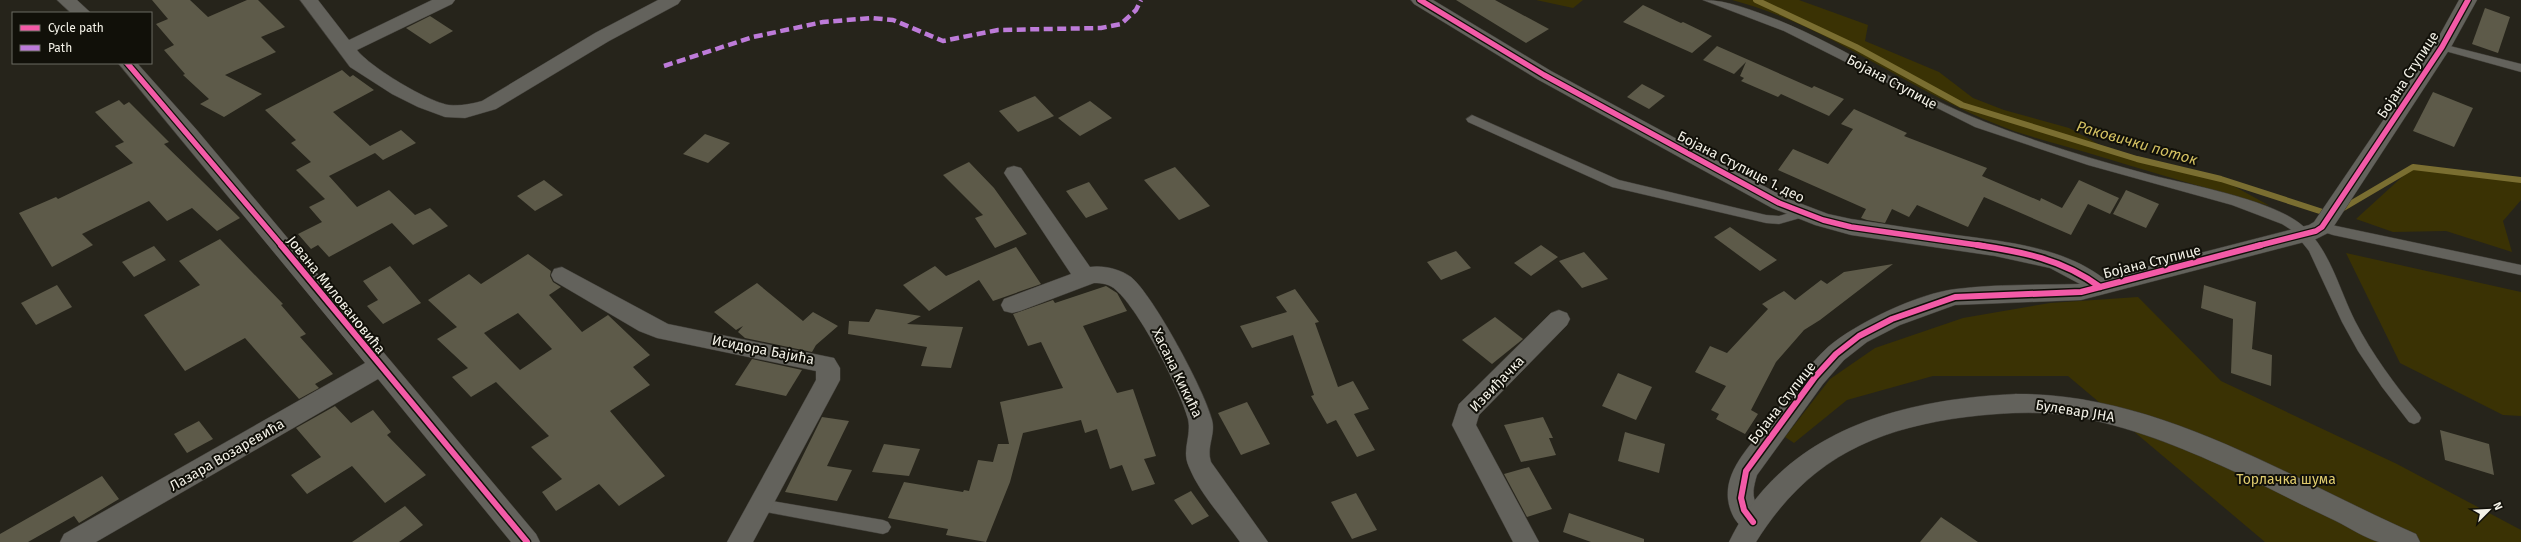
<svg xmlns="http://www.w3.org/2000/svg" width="2521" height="542" font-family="'Fira Sans',sans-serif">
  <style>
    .green { fill: #3a3204 }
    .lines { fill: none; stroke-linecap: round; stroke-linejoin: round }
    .stream { stroke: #7a6e31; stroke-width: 6 }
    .building { fill: #5d5a49; fill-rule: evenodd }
    .service-casing { stroke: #403e38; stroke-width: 1 }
    .minor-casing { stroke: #403e38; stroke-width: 1 }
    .secondary-casing { stroke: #403e38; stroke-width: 1 }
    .service { fill: #63625c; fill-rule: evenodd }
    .minor { fill: #63625c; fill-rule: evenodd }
    .secondary { fill: #63625c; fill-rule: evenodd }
    .quiet { stroke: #bd7bd9; stroke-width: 4.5; stroke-dasharray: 9 4.5; stroke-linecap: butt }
    .cycleway-far1-casing { stroke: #111009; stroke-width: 8 }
    .cycleway-casing { stroke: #111009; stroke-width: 9 }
    .cycleway-far1 { stroke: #f35aa7; stroke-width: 5.5 }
    .cycleway { stroke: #f35aa7; stroke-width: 6 }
    .labels { text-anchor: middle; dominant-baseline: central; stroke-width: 4; stroke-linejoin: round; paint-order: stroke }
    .street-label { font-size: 14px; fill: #f3f1e7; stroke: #111009 }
    .park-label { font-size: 14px; fill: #e0cc6e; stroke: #111009 }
    .water-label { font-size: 15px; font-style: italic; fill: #d4c162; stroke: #111009 }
  </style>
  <rect width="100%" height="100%" fill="#26241b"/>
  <g class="green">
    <polygon points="1536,0 1583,0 1573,8"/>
    <path d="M1732 0H1799L1868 25 1865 41 1939 72 1973 98 2004 110 2069 128 2111 151 2221 179 2270 206C2208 189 2147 171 2085 152 2056 143 2024 136 1996 124 1905 88 1827 25 1732 0Z"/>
    <polygon points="2413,167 2521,180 2521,200 2503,221 2512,252 2446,231 2393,232 2356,219"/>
    <polygon points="2346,253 2521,292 2521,416 2503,415 2400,363"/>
    <polygon points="2138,297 2221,381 2397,464 2521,530 2521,542 2265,542 2068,376 1933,376 1847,400 1794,443 1785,437 1830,379 1875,348 1963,318 2050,303"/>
  </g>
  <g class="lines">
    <g class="stream">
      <polyline points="1756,0 1856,47 1962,105 2137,159 2221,179 2329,214"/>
      <polyline points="2340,210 2413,167 2521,180"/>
    </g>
  </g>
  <g class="building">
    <polygon points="152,0 190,0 208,17 247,0 258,0 285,27 261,37 276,52 225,75 262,94 224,117 200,104 209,99 183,75 185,74 164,50 174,45 156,24 168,19"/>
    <polygon points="1456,0 1495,0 1549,29 1526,43"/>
    <polygon points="1643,5 1681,23 1683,22 1712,36 1692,53 1623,22"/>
    <polygon points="2485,8 2510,17 2498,53 2472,44"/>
    <polygon points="430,16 453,31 430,44 406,28"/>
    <polygon points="1717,46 1812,88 1814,86 1844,99 1829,116 1781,94 1778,97 1741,81 1744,78 1740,76 1746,62 1734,74 1703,60"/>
    <polygon points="342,70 350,77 353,75 374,90 333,112 370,146 401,130 416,143 383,160 375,153 329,176 357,207 389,190 415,215 430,208 448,226 413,245 392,223 329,257 318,245 311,249 298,234 322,222 309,207 325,199 296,170 311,162 291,143 296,140 265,110"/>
    <polygon points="1642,84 1665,96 1649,109 1627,97"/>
    <polygon points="2433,92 2473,108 2454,147 2413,131"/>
    <polygon points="1035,96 1054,116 1018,132 999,111"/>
    <polygon points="119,100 124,105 129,102 169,142 164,144 240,218 217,231 192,208 167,221 149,201 82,234 93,245 52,267 19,213 56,197 58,199 133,163 115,146 124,142 95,112"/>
    <polygon points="1090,101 1112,118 1080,136 1058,118"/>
    <polygon points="1854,109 1907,133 1904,136 1987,168 1982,176 2040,201 2041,198 2062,208 2079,180 2119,198 2110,214 2088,204 2071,235 1984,197 1968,227 1917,205 1909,217 1892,209 1885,223 1867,220 1861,218 1866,209 1778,170 1793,149 1828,164 1853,129 1841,124"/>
    <polygon points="705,134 730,143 708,163 683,154"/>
    <polygon points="969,162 994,188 1027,234 995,248 975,218 983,215 943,175"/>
    <polygon points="1175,167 1210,206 1179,220 1144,180"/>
    <polygon points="544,180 563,195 535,211 517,196"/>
    <polygon points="1089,182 1108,209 1086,218 1066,191"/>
    <polygon points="2126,190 2159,204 2146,228 2113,214"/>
    <polygon points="1730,227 1777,260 1760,271 1714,237"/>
    <polygon points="220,239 283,304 281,305 306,334 300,337 333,374 315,384 319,388 299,399 245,338 185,371 144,315 200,285 179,261"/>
    <polygon points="1541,245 1558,257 1531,276 1514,263"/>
    <polygon points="154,246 166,260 134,277 122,262"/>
    <polygon points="1016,247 1041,284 993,301 979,280 929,311 903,285 935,266 946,276"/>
    <polygon points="1456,251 1471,268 1441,280 1427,262"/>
    <polygon points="1584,252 1608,279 1582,288 1559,261"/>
    <path d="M528 254 551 271 550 276 553 282 561 287 549 295 582 332 608 315 650 355 633 367 650 385 610 411 665 476 619 506 599 484 556 511 542 492 562 479 531 447 549 436 496 382 471 397 452 377 468 368 437 339 457 327 428 300 469 274 481 284ZM518 313 552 349 520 370 484 333Z"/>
    <polygon points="1893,264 1820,320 1804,330 1776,362 1751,410 1758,414 1745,434 1716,419 1719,414 1711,410 1726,386 1695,372 1710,346 1727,353 1768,309 1762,304 1784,291 1795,300 1821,280 1827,284 1844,272"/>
    <polygon points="390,266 421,303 383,324 367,306 378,300 363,281"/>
    <polygon points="757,283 803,321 813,312 838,326 816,345 812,352 745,338 738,332 743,326 736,330 714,312"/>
    <polygon points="57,285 72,307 36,325 21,303"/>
    <polygon points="2204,285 2256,302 2252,349 2272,355 2271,386 2231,373 2233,319 2201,308"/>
    <polygon points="1106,286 1117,293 1127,311 1083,326 1117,393 1133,389 1156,456 1144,459 1155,484 1132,491 1122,465 1110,469 1097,429 1085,433 1081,420 1023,433 1010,482 986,542 946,535 948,529 888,518 904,482 963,492 964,490 969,491 978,460 993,462 998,444 1009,444 1000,402 1063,388 1041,342 1028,346 1013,314 1053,300 1055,303"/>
    <polygon points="1295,289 1319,322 1315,323 1338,387 1353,381 1369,409 1354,414 1375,450 1357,457 1336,420 1327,424 1311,396 1314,395 1293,335 1252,348 1240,326 1287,312 1276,297"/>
    <polygon points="876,309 921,316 907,324 963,327 951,368 921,366 927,347 848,334 849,321 869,322"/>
    <polygon points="1495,317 1523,339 1492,364 1462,340"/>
    <polygon points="752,359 802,370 786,396 735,385"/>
    <polygon points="1618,373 1652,387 1636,420 1602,406"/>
    <polygon points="1247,402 1270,444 1241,455 1218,413"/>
    <polygon points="335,406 351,423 373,410 391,432 387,435 426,475 385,503 352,466 307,494 291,475 321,457 296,428"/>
    <polygon points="822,417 849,421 827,466 852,470 837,501 785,492"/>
    <polygon points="1543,417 1553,438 1549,438 1556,455 1521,462 1504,425"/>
    <polygon points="199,421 213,439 187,453 174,434"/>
    <polygon points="2440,430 2489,444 2494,475 2445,460"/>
    <polygon points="1625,432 1665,444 1659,473 1618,461"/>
    <polygon points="884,444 920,449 909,476 872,472"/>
    <polygon points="1529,467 1552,509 1527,517 1504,474"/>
    <polygon points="102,476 119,499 79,523 74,516 28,542 0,542 0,534"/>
    <polygon points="1191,491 1209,516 1192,525 1174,500"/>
    <polygon points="1356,493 1377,530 1352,539 1331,502"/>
    <polygon points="405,506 423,525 399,542 352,542"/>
    <polygon points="1569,513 1644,539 1644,542 1591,542 1563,532"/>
    <polygon points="1941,517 1978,542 1920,542"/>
  </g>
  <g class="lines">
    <g class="service-casing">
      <g id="service">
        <path d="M1703 0C1729 0 1753 11 1778 20 1849 49 1913 94 1985 122 2039 143 2095 160 2151 175 2190 185 2274 200 2303 226 2330 250 2339 289 2355 321 2372 354 2395 385 2419 414L2421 418 2419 422 2414 424 2409 422 2382 387 2358 351 2342 322 2309 251 2293 231 2282 224 2232 205 2088 165 1975 127 1784 31Z"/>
        <polygon points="2442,44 2521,64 2521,72 2438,49 2436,47"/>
        <polygon points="1472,115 1619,180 1766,215 1779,216 1803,209 1809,213 1807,216 1779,224 1766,223 1612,187 1468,122 1466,119"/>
        <polygon points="2322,223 2521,265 2521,275 2333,235 2318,230 2316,227"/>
        <polygon points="760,499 883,520 888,522 891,527 888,532 883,534 760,511 755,510 752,505 755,500"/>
      </g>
    </g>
    <g class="minor-casing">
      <g id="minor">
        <polygon points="57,0 77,0 91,13 71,13"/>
        <path d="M300 0H318L349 40 432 0H455L452 4 357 50C370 67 428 102 449 105 461 106 471 104 482 101L595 33 658 0H681L678 4 609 41 496 109 465 118 445 117 418 107 392 94 350 67Z"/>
        <path d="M1411 0H1433L1551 71 1786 198 1828 214 1851 219C1886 224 1921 230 1956 235 2007 242 2062 247 2103 278L2309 225 2314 222 2433 47 2459 0H2477L2451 47 2330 232 2316 239 2081 300 1955 305 1900 325 1867 342 1844 360 1823 384 1757 475C1749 501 1756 501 1766 522L1762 530C1743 537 1730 517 1728 499 1725 469 1751 445 1768 423 1787 397 1804 369 1828 347 1856 323 1919 293 1956 289 1997 284 2039 285 2080 284L2050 268 1995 256 1851 235 1815 225 1772 208 1537 79 1414 4Z"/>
        <polygon points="118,63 137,63 196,129 536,534 540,542 511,542 378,379 96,542 60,542 64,534 365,363"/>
        <path d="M1014 166 1021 168 1090 267C1103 265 1120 269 1131 277 1153 295 1205 391 1212 420 1216 434 1206 447 1211 462L1268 542H1240C1223 518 1200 494 1189 467 1181 450 1192 436 1188 419 1180 389 1140 311 1116 290 1110 284 1102 283 1094 283L1020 311 1012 313 1004 311 1001 305 1004 299 1071 274 1004 173 1007 168Z"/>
        <polygon points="562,267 668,324 834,358 840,368 840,380 753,542 727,542 816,380 816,371 657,338 639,331 554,281 551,275 554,269"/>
        <polygon points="1559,310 1567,313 1570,319 1567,325 1479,415 1476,425 1539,542 1513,542 1452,425 1459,404 1551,313"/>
      </g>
    </g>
    <g class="secondary-casing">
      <path id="secondary" d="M2016 394C2159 393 2289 478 2416 534L2420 542C2408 542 2391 542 2379 542 2365 538 2350 528 2336 521 2297 503 2259 482 2220 465 2171 443 2119 423 2065 415 2033 411 1999 413 1966 417 1873 429 1807 460 1756 542H1729C1783 430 1902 399 2016 394Z"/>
    </g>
    <use href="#service" class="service"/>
    <use href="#minor" class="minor"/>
    <use href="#secondary" class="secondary"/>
    <polyline class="quiet" points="664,66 753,37 823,22 872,18 893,20 943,41 998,30 1101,28 1121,24 1136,10 1141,0"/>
    <g class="cycleway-far1-casing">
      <g id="cycleway-far1">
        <polyline points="1420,0 1544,75 1779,203 1823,220 1851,227 1984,246"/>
        <polyline points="127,63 282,246"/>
        <polyline points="2257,246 2316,231 2322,227 2442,47 2468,0"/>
      </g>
    </g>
    <g class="cycleway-casing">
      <g id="cycleway">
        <polyline points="281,245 527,542"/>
        <path d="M1977 245C2023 252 2062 259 2100 287"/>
        <polyline points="1753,522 1744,510 1741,498 1746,471 1815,377 1836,354 1859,336 1892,319 1955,297 2081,292 2261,245"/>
      </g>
    </g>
    <use href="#cycleway-far1" class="cycleway-far1"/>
    <use href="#cycleway" class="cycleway"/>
  </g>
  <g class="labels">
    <g class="street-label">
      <text transform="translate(2408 75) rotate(-57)">Бојана Ступице</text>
      <text transform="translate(1892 82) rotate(28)">Бојана Ступице</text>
      <text transform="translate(1741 167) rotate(27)">Бојана Ступице 1. део</text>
      <text transform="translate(2152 262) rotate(-14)">Бојана Ступице</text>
      <text transform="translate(336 295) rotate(51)">Јована Миловановића</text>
      <text transform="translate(763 350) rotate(11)">Исидора Бајића</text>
      <text transform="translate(1177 373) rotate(64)">Хасана Кикића</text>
      <text transform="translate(1497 384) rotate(-46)">Извиђачка</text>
      <text transform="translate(1782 403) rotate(-52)">Бојана Ступице</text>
      <text transform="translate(2075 411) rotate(9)">Булевар ЈНА</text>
      <text transform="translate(227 455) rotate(-30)">Лазара Возаревића</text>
    </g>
    <g class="park-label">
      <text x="2286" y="479">Торлачка шума</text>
    </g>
    <g class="water-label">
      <text transform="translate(2137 143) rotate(16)">Раковички поток</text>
    </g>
  </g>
  <rect x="12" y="12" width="140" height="52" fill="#111009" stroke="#6b6a62"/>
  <rect x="20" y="25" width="20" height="6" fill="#f35aa7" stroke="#6b6a62"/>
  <text x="48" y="32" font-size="12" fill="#f3f1e7">Cycle path</text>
  <rect x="20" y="45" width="20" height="6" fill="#bd7bd9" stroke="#6b6a62"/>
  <text x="48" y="52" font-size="12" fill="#f3f1e7">Path</text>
  <g transform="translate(2489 510) rotate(66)" stroke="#111009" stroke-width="3" paint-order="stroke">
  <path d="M0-3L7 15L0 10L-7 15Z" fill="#f3f1e7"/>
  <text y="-6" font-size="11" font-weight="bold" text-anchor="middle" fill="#f3f1e7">N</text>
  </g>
</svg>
